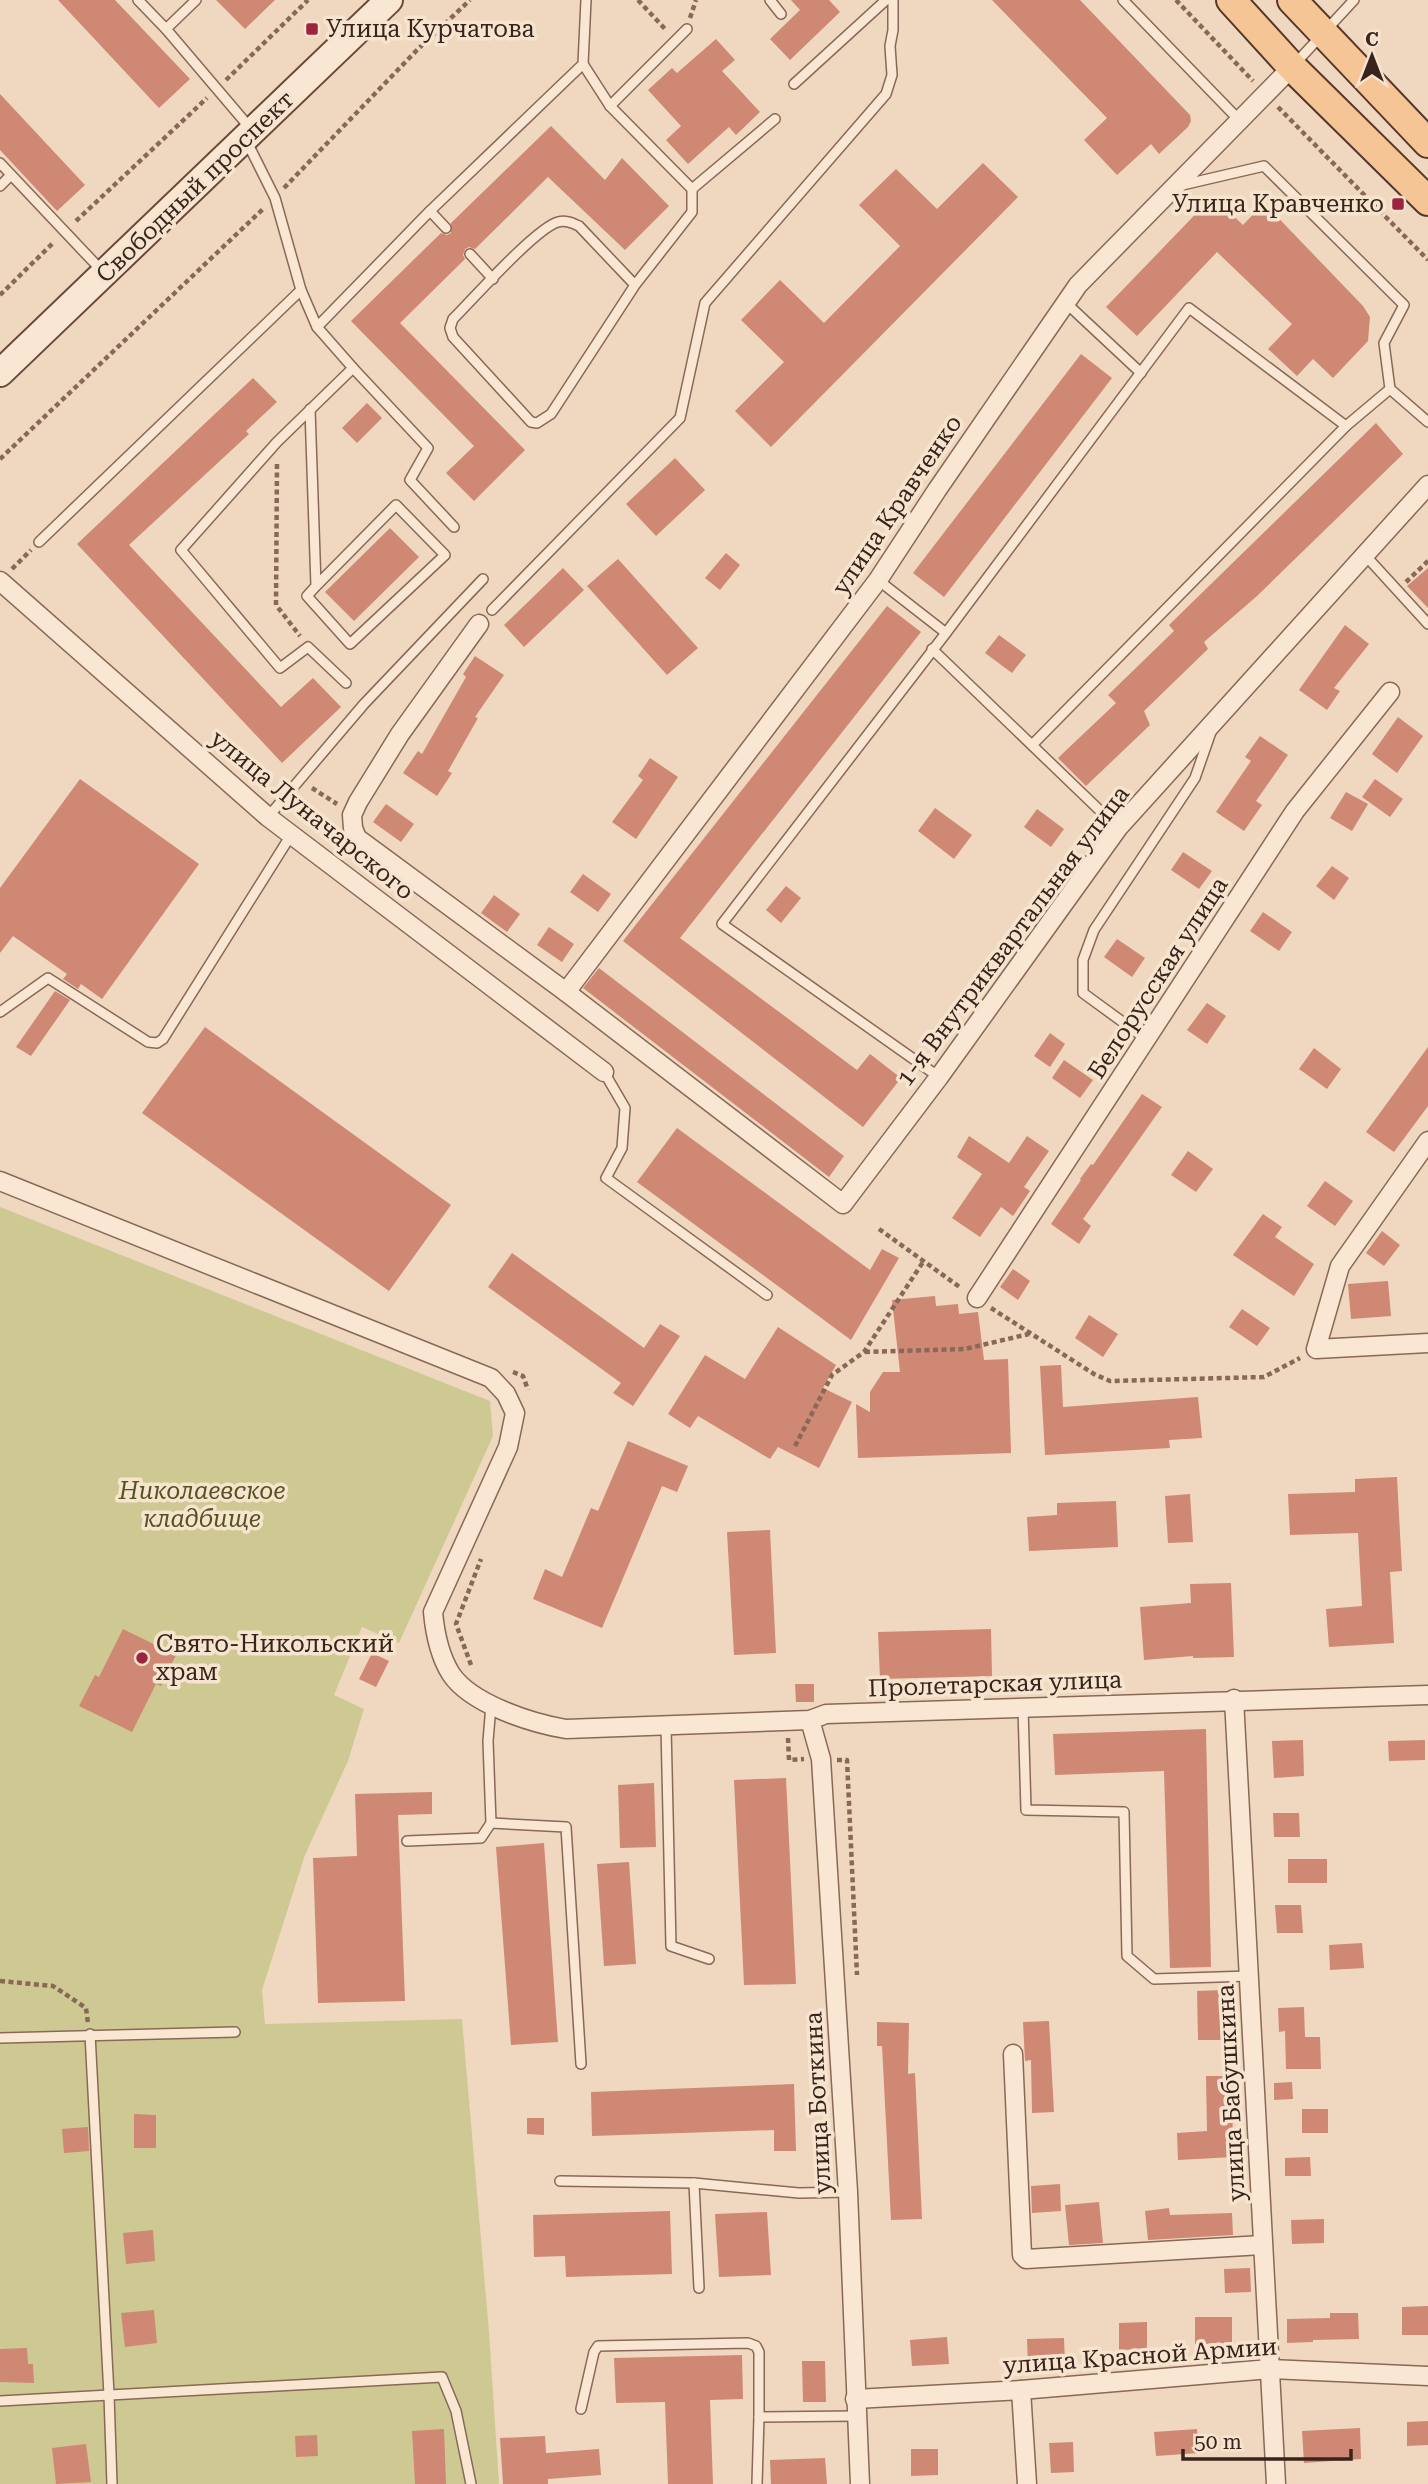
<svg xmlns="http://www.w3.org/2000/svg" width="1428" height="2484" font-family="'Roboto Serif',serif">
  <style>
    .green { fill: #cec993 }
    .building { fill: #cf8874 }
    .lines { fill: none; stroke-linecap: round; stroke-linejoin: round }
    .service-casing { stroke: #896857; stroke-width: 12 }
    .minor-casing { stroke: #896857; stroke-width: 21 }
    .secondary-casing { stroke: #6a493a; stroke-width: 30 }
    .primary-casing { stroke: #56372c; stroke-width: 32 }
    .path { stroke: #896857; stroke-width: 4.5; stroke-dasharray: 5 3.5; stroke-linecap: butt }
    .service { stroke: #fae7d3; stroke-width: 9 }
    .minor { stroke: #fae7d3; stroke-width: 18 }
    .secondary { stroke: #fae7d3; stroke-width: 26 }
    .primary { stroke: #f5c595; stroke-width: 28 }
    .poi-dot { fill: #9a253c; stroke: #f7e4cf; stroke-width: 2.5 }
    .labels { text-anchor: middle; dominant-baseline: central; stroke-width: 7; stroke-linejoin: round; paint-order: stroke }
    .poi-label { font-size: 24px; fill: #38241c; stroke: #f7e4cf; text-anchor: start }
    .street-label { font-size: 24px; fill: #38241c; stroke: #f7e4cf }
    .park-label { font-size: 24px; font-style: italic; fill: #525522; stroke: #f7e4cf }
  </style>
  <rect width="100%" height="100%" fill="#efd8bf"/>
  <polygon class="green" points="0,1207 490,1401 493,1436 399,1643 362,1627 334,1695 364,1709 348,1761 305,1855 262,1990 265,2024 462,2019 489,2332 499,2484 0,2484"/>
  <g class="building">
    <polygon points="58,0 115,0 190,79 159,108"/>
    <polygon points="216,0 275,0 245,29"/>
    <polygon points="791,0 829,0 840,12 790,60 770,39 800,10"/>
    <polygon points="992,0 1080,0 1190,115 1191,121 1188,127 1159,154 1151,144 1117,175 1084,140 1107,118"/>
    <polygon points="716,39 735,60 722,71 760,112 736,135 729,127 688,164 666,140 681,126 648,90 672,68 677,73"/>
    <polygon points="0,94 85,185 57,211 0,150"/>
    <polygon points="551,126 605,180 622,158 669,206 625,250 548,177 475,249 469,247 465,249 463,255 465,259 400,323 525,450 474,501 446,473 474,446 351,321 441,233 447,235 451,233 451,223"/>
    <polygon points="983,163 1018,197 771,447 735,411 784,362 741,320 780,280 824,323 900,246 859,205 896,169 937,209"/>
    <polygon points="1213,196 1243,225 1264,203 1363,306 1370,317 1368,341 1333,378 1313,359 1297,376 1268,349 1292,324 1217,252 1137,336 1106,307"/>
    <polygon points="1081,354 1112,378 944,597 913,573"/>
    <polygon points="253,378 277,402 246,431 249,434 129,545 281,707 313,678 341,707 282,763 77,544"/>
    <polygon points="367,403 382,418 357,443 342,428"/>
    <polygon points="1376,423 1403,454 1257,596 1204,642 1208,649 1144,711 1150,725 1086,786 1058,758 1116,703 1108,695 1174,631 1169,625"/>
    <polygon points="675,458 705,490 656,536 626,504"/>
    <polygon points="390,528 419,557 354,621 325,592"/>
    <polygon points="726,553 740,565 720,590 705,578"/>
    <polygon points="618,559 698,648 667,675 587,586"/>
    <polygon points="563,568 584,590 524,647 504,625"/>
    <polygon points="1428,568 1428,608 1407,586"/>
    <polygon points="887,606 921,632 680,938 857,1070 870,1054 901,1078 863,1127 623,941"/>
    <polygon points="1345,625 1369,644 1334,688 1340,691 1327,710 1299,690"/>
    <polygon points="999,635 1026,655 1012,673 985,653"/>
    <polygon points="475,656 504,675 475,717 478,718 448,771 452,773 437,796 403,773 418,751 422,754 466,677 463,674"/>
    <polygon points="1398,717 1423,736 1397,773 1372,754"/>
    <polygon points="1260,736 1288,755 1256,801 1262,805 1244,831 1216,812 1251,761 1245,757"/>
    <polygon points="650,758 678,777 636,839 612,822 643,780 638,776"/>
    <polygon points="80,779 199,864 102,999 81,984 78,989 63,979 67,974 13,936 0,953 0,888"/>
    <polygon points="1375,779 1403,799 1390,817 1362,797"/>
    <polygon points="1346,792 1368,804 1352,831 1330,818"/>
    <polygon points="386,804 414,824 401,842 373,822"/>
    <polygon points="935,808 972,835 954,859 918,831"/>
    <polygon points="1037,809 1064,829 1051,847 1024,827"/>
    <polygon points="1183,852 1212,871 1199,889 1171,870"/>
    <polygon points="1332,866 1349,878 1334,900 1316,886"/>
    <polygon points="583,874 611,894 598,912 570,892"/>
    <polygon points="786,886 801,898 781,923 766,910"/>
    <polygon points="494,895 520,914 507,932 481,913"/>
    <polygon points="1263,912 1292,932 1279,951 1250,931"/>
    <polygon points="549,927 574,944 562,962 537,945"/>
    <polygon points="1117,939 1145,958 1132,977 1104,957"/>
    <polygon points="599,968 844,1156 829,1177 583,988"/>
    <polygon points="55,991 70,1000 31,1056 16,1047"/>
    <polygon points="1207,1003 1226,1016 1207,1044 1187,1030"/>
    <polygon points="205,1027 451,1205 389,1291 142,1113"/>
    <polygon points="1050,1033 1065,1044 1050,1067 1034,1056"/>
    <polygon points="1428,1047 1428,1106 1394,1152 1366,1132"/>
    <polygon points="1314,1048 1341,1069 1327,1089 1299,1069"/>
    <polygon points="1064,1060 1093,1080 1080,1098 1052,1078"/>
    <polygon points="1142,1094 1162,1107 1083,1219 1091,1226 1079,1244 1051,1224 1081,1180 1080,1179 1091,1164 1093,1165"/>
    <polygon points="677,1128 870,1270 882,1249 899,1258 851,1340 637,1182"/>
    <polygon points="969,1136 1009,1163 1027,1136 1049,1151 1024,1187 1030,1191 1013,1216 1001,1207 980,1237 952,1218 982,1174 957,1157"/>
    <polygon points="1188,1151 1213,1169 1196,1192 1171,1175"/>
    <polygon points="1325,1181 1353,1201 1335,1226 1307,1206"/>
    <polygon points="1263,1214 1282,1227 1275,1237 1314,1264 1294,1296 1233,1255"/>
    <polygon points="1382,1231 1400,1245 1384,1266 1366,1253"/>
    <polygon points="512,1253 644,1348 660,1324 680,1336 633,1406 613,1393 621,1383 488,1287"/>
    <polygon points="1013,1269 1030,1281 1018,1300 1000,1287"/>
    <polygon points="1388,1281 1391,1316 1351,1319 1348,1284"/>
    <polygon points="935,1296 936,1306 958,1304 959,1314 978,1312 984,1360 1008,1359 1011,1453 858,1458 856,1404 870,1412 870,1392 883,1372 900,1372 892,1300"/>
    <polygon points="1242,1309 1270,1328 1257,1346 1229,1327"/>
    <polygon points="1089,1315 1118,1334 1103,1357 1075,1338"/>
    <polygon points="778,1327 836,1365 823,1388 852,1402 819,1468 778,1447 770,1459 698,1416 690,1428 668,1414 705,1355 745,1379"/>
    <polygon points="1061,1365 1063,1407 1198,1397 1202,1438 1169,1440 1170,1448 1045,1455 1040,1366"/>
    <polygon points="628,1441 688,1466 677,1492 662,1486 602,1628 533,1599 545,1569 562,1577 591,1508 598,1511"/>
    <polygon points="1397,1477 1402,1571 1390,1572 1394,1643 1329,1647 1326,1609 1362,1606 1358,1533 1290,1535 1288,1494 1355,1492 1355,1479"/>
    <polygon points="1190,1494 1193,1542 1168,1543 1165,1496"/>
    <polygon points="1116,1501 1118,1547 1029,1551 1027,1517 1057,1515 1057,1503"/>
    <polygon points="770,1530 776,1653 734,1655 727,1532"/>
    <polygon points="1231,1583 1234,1657 1193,1658 1193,1656 1144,1660 1140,1607 1191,1603 1190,1584"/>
    <polygon points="123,1629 176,1655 161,1686 156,1684 132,1732 79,1706 95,1675 99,1677"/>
    <polygon points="991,1629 992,1676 880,1679 878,1632"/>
    <polygon points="372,1653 389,1661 376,1687 359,1679"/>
    <polygon points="795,1684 814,1684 814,1702 796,1702"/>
    <polygon points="1206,1729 1211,1967 1170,1968 1164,1771 1055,1775 1053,1734"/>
    <polygon points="1303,1740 1304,1776 1274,1778 1272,1741"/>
    <polygon points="1425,1740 1425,1760 1389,1761 1388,1741"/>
    <polygon points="786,1778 796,1984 744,1985 734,1780"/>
    <polygon points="654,1783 656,1847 620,1848 618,1785"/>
    <polygon points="432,1792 432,1814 398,1815 405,2001 318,2003 313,1858 357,1856 355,1794"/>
    <polygon points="1273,1813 1299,1813 1300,1837 1274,1837"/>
    <polygon points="544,1843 558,2042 511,2045 496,1847"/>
    <rect x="1288" y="1859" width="39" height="24"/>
    <polygon points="629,1862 636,1964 604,1966 597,1864"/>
    <polygon points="1275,1905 1301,1905 1303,1933 1277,1933"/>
    <polygon points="1362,1943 1364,1968 1330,1970 1329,1945"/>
    <polygon points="1223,1990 1224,2040 1198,2040 1197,1991"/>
    <polygon points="1304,2007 1305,2037 1320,2037 1321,2069 1286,2069 1285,2031 1279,2032 1278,2008"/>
    <polygon points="1049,2021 1054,2112 1032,2113 1031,2060 1025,2061 1023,2022"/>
    <polygon points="877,2022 909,2023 908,2074 915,2073 922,2219 891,2220 882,2046 877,2046"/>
    <polygon points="1206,2076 1232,2076 1233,2157 1178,2160 1177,2133 1207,2131"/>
    <polygon points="1292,2082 1293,2099 1274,2100 1274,2083"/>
    <polygon points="794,2084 796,2151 774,2151 774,2130 592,2136 591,2092"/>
    <rect x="1302" y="2109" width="26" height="24"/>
    <polygon points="134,2114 156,2115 156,2148 134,2148"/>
    <polygon points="527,2118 544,2118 544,2135 527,2134"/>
    <polygon points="88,2127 89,2151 64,2153 62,2129"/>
    <polygon points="1310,2157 1311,2176 1285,2176 1285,2158"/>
    <polygon points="1060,2184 1061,2211 1032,2213 1031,2186"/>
    <polygon points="1099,2202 1103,2243 1069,2245 1065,2205"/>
    <polygon points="1169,2208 1170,2215 1232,2213 1233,2235 1148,2240 1145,2211"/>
    <polygon points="670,2211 672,2274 566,2277 565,2256 534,2257 533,2215"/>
    <polygon points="767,2212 771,2275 719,2277 715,2214"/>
    <polygon points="1324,2219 1324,2243 1292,2244 1291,2220"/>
    <polygon points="153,2230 155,2261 126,2264 123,2233"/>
    <polygon points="1250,2268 1251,2292 1225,2293 1224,2269"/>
    <polygon points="1428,2306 1428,2335 1402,2335 1402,2307"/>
    <polygon points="154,2310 157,2343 125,2347 121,2313"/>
    <polygon points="1330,2313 1358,2313 1359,2339 1313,2340 1313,2342 1287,2343 1287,2319 1330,2318"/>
    <rect x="1195" y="2317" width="37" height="27"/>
    <polygon points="1147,2322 1147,2349 1119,2350 1119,2323"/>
    <polygon points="947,2337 949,2364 912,2366 910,2340"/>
    <polygon points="1064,2338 1065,2364 1028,2366 1027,2339"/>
    <polygon points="27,2348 28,2364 33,2364 34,2383 0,2382 0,2349"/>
    <polygon points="742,2355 743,2399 710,2400 713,2484 668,2484 665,2402 616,2403 614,2358"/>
    <polygon points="802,2361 825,2361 826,2402 803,2402"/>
    <polygon points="1428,2421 1428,2445 1407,2446 1407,2422"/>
    <polygon points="1360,2428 1361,2459 1304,2463 1302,2431"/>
    <polygon points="444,2429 446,2484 415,2484 412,2431"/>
    <polygon points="1197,2429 1199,2453 1156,2456 1154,2432"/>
    <polygon points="317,2435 318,2456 296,2457 295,2436"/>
    <polygon points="545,2436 546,2453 599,2449 601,2475 548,2479 548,2484 503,2484 500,2438"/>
    <polygon points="1073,2442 1074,2472 1051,2473 1049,2443"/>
    <polygon points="86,2444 91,2482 56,2484 52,2448"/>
    <polygon points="911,2449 938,2449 938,2475 911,2476"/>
    <polygon points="825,2458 827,2484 771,2484 770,2460"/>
  </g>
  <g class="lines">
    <g class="service-casing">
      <g id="service">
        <polyline points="138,0 166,29"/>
        <polyline points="196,0 166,29 251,129"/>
        <polyline points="770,0 781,14"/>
        <polyline points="1123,0 1240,121"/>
        <path d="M583 64 610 106 692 189V212L635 285 551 414 537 423 531 422 453 337 450 328 453 319C473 299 536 228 558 222 566 220 572 223 579 226L635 285"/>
        <polyline points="1293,66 1354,0"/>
        <polyline points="794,84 886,0"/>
        <polyline points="610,106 687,29"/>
        <polyline points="246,140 275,198 301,290 317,327 353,368 277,442 181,550 280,668 308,647 346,683"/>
        <polyline points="0,163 102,271"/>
        <polyline points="0,186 11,175"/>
        <polyline points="692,189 775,119"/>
        <polyline points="430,211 446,228"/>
        <polyline points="470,254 493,279"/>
        <polyline points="1065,302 1141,373"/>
        <polyline points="317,327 430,211 583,64 586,0"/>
        <polyline points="353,368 428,448 410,480 454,527"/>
        <polyline points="1390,389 1428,422"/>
        <polyline points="310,409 316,586 307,596 350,644 445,555 396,505 316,586"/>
        <polyline points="39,542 301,290"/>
        <polyline points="1365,555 1428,624"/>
        <polyline points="878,580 946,633"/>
        <polyline points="492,610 680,418 705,303 886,94 892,75 890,46 893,30 893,0"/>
        <polyline points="932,649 1118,828"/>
        <polyline points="1032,745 1346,426 1390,389 1384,343 1404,305 1264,166 1178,186"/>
        <polyline points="268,817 364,704 483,579"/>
        <polyline points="0,1012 48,978 148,1042 157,1043 163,1039 291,835"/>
        <polyline points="1146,1039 1083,993 1083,960 1094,930 1195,778 1211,732"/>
        <polyline points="604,1072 625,1108 622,1148 606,1178 767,1295"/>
        <polyline points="939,1077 722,924 946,633 1189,308 1346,426"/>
        <polyline points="1023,1708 1026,1810 1124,1812 1127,1956 1154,1979 1250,1976"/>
        <polyline points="666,1726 671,1946 709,1959"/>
        <polyline points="491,1823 566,1827 581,2064"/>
        <polyline points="407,1841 481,1838 491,1823 488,1741 491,1705"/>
        <polyline points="90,2034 109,2395 112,2484"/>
        <polyline points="0,2038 235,2032"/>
        <polyline points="560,2181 694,2183 799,2193 848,2192"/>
        <polyline points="694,2183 699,2288"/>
        <polyline points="0,2401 442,2377 456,2411 471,2484"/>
        <polyline points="581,2409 594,2352 598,2346 748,2343 756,2346 759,2352 759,2417 856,2416"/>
        <polyline points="757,2484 759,2417"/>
      </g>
    </g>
    <g class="minor-casing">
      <g id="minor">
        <polyline points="0,581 268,817 604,1072"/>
        <polyline points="479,624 400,734 358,802 352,815 353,828 357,838 566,992 843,1204 939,1077 1118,828 1428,485"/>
        <polyline points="566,992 878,580 937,490 1078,285 1292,67"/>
        <polyline points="1428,1141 1340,1266 1316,1349 1428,1343"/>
        <path d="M0 1181 491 1378 506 1394 515 1413 508 1447 433 1612C435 1634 439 1655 451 1674 471 1704 531 1723 566 1729L810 1720 826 1714 1428 1695"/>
        <polyline points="977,1298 1295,811 1390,692"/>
        <polyline points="1234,1699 1276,2484"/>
        <polyline points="810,1720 821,1759 848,2192 860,2484"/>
        <polyline points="1013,2054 1022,2255 1026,2259 1262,2245"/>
        <polyline points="1021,2390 1027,2484"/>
        <polyline points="855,2399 1021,2390 1270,2369 1428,2376"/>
      </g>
    </g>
    <g class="secondary-casing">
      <polyline id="secondary" points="0,373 389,0"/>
    </g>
    <g class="primary-casing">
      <g id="primary">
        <polyline points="1231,0 1292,67 1428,201"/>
        <polyline points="1292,0 1428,143"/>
      </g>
    </g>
    <g class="path">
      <polyline points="638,0 666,30"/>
      <polyline points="1176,0 1253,81"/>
      <polyline points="690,18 696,0"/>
      <polyline points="226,80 308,0"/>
      <polyline points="1278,107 1428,260"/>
      <polyline points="284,188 417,50 470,0"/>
      <polyline points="76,221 207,98"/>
      <polyline points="0,295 54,242"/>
      <polyline points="0,459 263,209"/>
      <polyline points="277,464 276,605 300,636"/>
      <polyline points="12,569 31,550"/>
      <polyline points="1406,582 1428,561"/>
      <polyline points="312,788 337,804"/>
      <polyline points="879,1229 961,1288"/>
      <polyline points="991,1308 1094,1374 1110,1381 1264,1377 1300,1358"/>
      <polyline points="865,1352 965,1349 1029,1334"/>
      <polyline points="513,1372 523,1376 528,1390"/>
      <polyline points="795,1446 832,1375 864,1352 923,1262"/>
      <polyline points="471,1665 456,1624 481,1559"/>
      <polyline points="788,1738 789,1760 804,1759"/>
      <polyline points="837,1760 847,1760 857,1975"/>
      <polyline points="0,1981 53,1986 86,2008 88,2023"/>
    </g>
    <use href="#service" class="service"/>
    <use href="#minor" class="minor"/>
    <use href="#secondary" class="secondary"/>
    <use href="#primary" class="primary"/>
  </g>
  <g class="poi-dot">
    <rect x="305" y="22" width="14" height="14" rx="3.5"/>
    <rect x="1391" y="197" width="14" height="14" rx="3.5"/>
    <circle cx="142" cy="1658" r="7"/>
  </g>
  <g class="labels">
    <g class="poi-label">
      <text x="326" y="29">Улица Курчатова</text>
      <text x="1384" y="204" text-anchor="end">Улица Кравченко</text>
      <text x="156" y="1644">Свято-Никольский<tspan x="156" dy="28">храм</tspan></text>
    </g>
    <g class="street-label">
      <text transform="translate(195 187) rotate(-44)">Свободный проспект</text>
      <text transform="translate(897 505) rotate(-56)">улица Кравченко</text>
      <text transform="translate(312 815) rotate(39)">улица Луначарского</text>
      <text transform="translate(1013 936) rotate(-53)">1-я Внутриквартальная улица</text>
      <text transform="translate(1158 978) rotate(-57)">Белорусская улица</text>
      <text transform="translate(995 1684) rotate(-2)">Пролетарская улица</text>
      <text transform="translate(1231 2093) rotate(-93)">улица Бабушкина</text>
      <text transform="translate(818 2103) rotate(-93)">улица Боткина</text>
      <text transform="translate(1140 2356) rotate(-4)">улица Красной Армии</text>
    </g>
    <g class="park-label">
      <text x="202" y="1491">Николаевское<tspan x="202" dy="28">кладбище</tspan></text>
    </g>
  </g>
  <g transform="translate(1372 56)" stroke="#f7e4cf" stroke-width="5" paint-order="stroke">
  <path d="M0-5L12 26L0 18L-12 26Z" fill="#38241c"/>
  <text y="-10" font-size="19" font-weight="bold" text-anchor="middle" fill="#38241c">С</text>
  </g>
  <path d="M1183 2449v10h168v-10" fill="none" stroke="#38241c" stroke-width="3.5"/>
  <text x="1194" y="2449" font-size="21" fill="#38241c" stroke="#f7e4cf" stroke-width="5" paint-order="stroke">50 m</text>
</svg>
